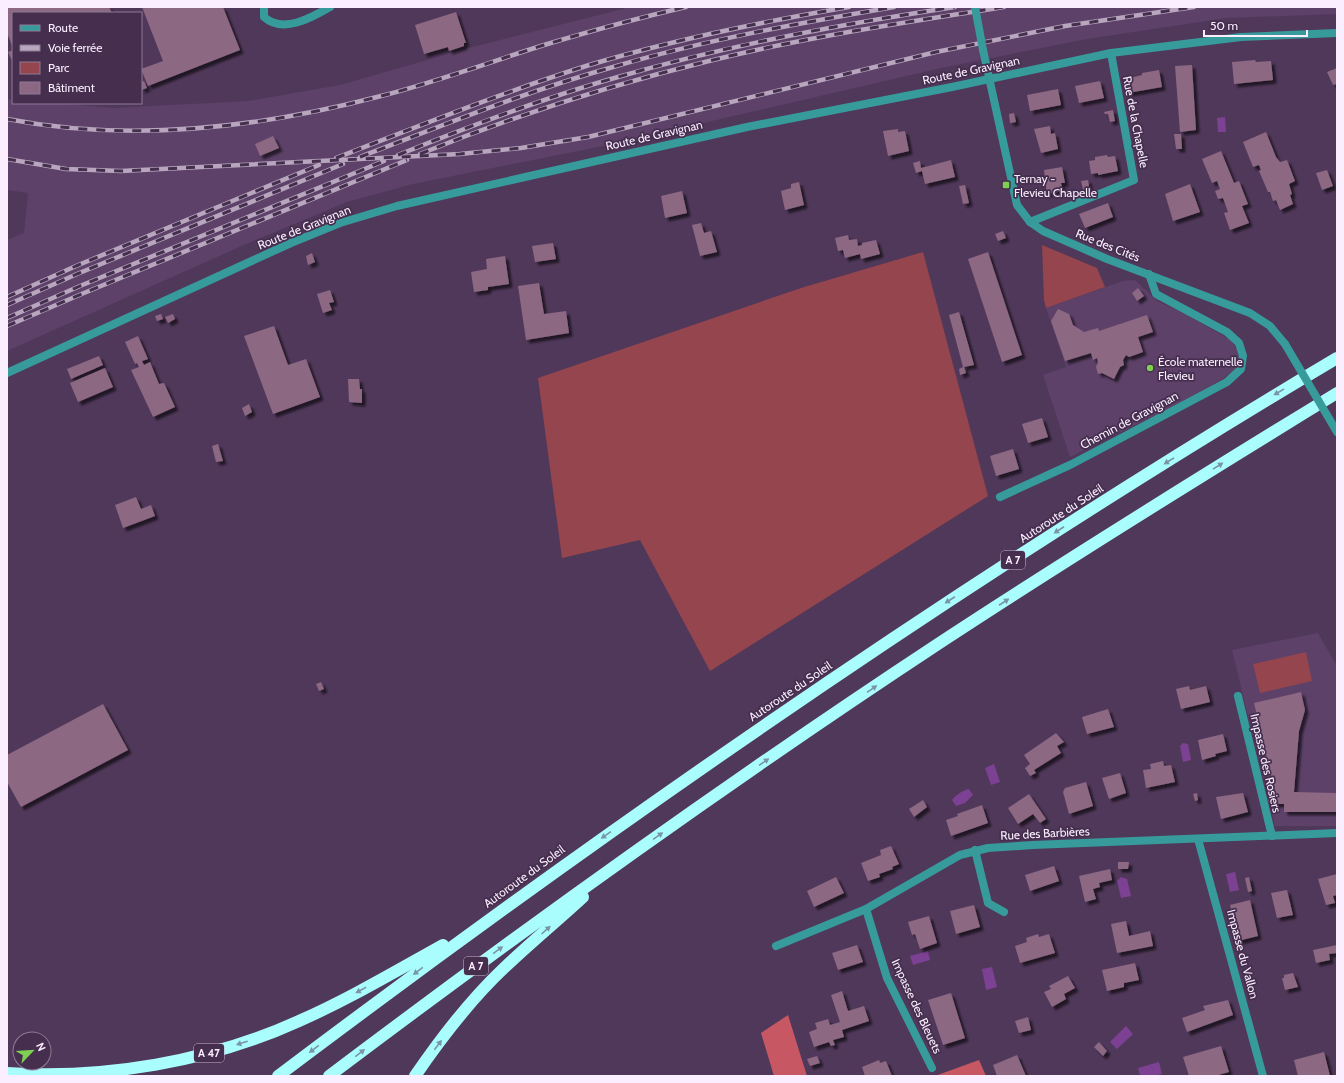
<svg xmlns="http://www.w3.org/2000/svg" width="1344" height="1083" font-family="Cabin,sans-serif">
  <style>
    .built { fill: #5d4169 }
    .green { fill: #95454d }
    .forest { fill: #c75863 }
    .water { fill: #7d4194 }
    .building { fill: #8c6783; filter: url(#shadow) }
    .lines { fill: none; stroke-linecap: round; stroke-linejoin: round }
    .minor { stroke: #379b9c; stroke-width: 8 }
    .tertiary { stroke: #379b9c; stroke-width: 8 }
    .motorway { stroke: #aafdfd; stroke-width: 12 }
    .rail-casing { stroke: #b7a6be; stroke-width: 4.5 }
    .rail { stroke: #452e4e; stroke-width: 3; stroke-dasharray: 9; stroke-linecap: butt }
    .minor-bridge { stroke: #379b9c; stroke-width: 8 }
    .oneway { fill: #7896a6 }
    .poi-dot { fill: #7fd052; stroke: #452e4e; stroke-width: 1.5 }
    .labels { text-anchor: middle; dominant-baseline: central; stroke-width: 3.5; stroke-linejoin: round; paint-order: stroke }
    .shield { fill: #452e4e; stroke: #c4b4ca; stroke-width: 1 }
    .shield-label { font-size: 11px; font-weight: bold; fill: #faeeff }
    .street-label { font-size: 12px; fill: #faeeff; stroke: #452e4e }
    .poi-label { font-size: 12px; fill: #faeeff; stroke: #452e4e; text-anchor: start }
  </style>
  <defs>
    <filter id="shadow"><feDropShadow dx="3.5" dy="3.5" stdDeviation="1" flood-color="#0009"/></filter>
  </defs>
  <rect width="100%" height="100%" fill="#50385a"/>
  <g class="built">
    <polygon points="630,7 1337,7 1337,14 1226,18 1087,39 941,68 608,145 413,184 347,202 246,244 7,351 7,240 24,233 28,193 7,190 7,99 13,100 13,103 54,103 113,108 249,101 340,85 469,48"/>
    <polygon points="1135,280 1157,301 1185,314 1229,339 1236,347 1239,356 1236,369 1221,380 1166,410 1070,457 1043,375 1066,367 1046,308 1123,281"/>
    <polygon points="1318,633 1337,666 1337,826 1275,826 1232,650"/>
  </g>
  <g class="green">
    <polygon points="1042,245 1097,268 1105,287 1046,308 1044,300"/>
    <polygon points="923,252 988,496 710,671 640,540 562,558 538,378 801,288"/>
    <polygon points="1306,652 1312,681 1260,693 1253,664"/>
  </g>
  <g class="forest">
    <polygon points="788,1015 807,1076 774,1076 761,1033"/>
    <polygon points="979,1060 986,1076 935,1076"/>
  </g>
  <g class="water">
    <polygon points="1225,117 1226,132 1218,132 1217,118"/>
    <polygon points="1183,743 1188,744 1191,760 1183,762 1180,746"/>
    <polygon points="994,764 1000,782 991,785 985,768"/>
    <path d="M969 789 973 795 965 803 956 806 952 800C957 794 962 791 969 789Z"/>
    <polygon points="1235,872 1239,890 1230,892 1226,874"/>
    <polygon points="1121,877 1127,879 1131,896 1121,898 1117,881"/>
    <polygon points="928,951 930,960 913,965 910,956"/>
    <polygon points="992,967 997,987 986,990 982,969"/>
    <polygon points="1126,1026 1133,1034 1117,1049 1110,1042"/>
    <polygon points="1159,1062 1162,1074 1153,1076 1137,1076 1140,1075 1138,1068"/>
  </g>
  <g class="building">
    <polygon points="7,7 109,7 112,13 13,13 13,48 7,33"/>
    <polygon points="142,7 223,7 240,50 148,86 141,69 163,61"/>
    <polygon points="456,12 466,43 464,43 464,46 449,51 448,47 424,54 415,25"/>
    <polygon points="13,50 13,63 8,52"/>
    <polygon points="1255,60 1256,62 1271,61 1273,80 1234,84 1232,62"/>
    <polygon points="1192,65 1196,130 1180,132 1175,66"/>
    <polygon points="1337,68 1337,84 1333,85 1327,72"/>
    <polygon points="1159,70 1162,87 1128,93 1126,79 1142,75 1142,73"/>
    <polygon points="144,81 147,88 141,90 141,82"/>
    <polygon points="1100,81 1104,98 1079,103 1075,86"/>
    <polygon points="1058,89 1061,105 1030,111 1027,95"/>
    <polygon points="1113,110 1115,121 1110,122 1108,114 1105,114 1104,112"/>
    <polygon points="1014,113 1016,122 1010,123 1009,114"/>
    <polygon points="1050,126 1051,134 1055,133 1058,149 1041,153 1034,129"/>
    <polygon points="898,129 898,132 905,131 909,151 888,156 883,131"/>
    <polygon points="1266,132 1276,157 1280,162 1287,160 1295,181 1289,184 1292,194 1290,195 1293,204 1280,210 1276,200 1273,201 1270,192 1268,192 1259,171 1261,170 1259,165 1253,167 1243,142"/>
    <polygon points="1174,134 1181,134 1182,149 1176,149"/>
    <polygon points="273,136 279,148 260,156 255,144"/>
    <polygon points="1221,151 1234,183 1239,181 1248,204 1242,206 1249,223 1230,230 1224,213 1228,212 1223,198 1218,199 1215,191 1220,189 1217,181 1212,183 1202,159"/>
    <polygon points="1107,155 1108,157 1115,156 1118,171 1098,175 1098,173 1091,174 1089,161 1095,160 1095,157"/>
    <polygon points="951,160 955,177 925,184 922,171 916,173 913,163 920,161 921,168"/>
    <polygon points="1062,167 1065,183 1061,183 1063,191 1047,194 1044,170"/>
    <polygon points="1327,170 1333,186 1322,190 1316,173"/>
    <polygon points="1088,180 1090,191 1084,193 1081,181"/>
    <polygon points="799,182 804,205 785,210 781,191 791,188 791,184"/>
    <polygon points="1190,184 1200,212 1173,221 1165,194"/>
    <polygon points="965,185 969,203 963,204 959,186"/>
    <polygon points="682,191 687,213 665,218 661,196"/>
    <polygon points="1108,203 1113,217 1085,228 1079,214"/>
    <polygon points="701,223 704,233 711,231 717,252 700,256 692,225"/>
    <polygon points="1003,231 1006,238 998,241 995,234"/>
    <polygon points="848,235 849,240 857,239 858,246 862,245 862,243 876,240 880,254 861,259 860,254 845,258 843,250 838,251 835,238"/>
    <polygon points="553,243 556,259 535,262 532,246"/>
    <polygon points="988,252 1022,355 1002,362 968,259"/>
    <polygon points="312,253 315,262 308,265 306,256"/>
    <polygon points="505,256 509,284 488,287 488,290 474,292 471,272 487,269 486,259"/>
    <polygon points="539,283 544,314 566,311 569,333 526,340 518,286"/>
    <polygon points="1138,288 1144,296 1137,301 1132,293"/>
    <polygon points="330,290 334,302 329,303 332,310 323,313 317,294"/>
    <polygon points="1058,309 1069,314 1073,325 1084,332 1098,328 1099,331 1147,315 1153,332 1138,337 1143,352 1129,357 1126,355 1123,360 1124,365 1120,367 1114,379 1102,373 1098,374 1096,367 1098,362 1097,358 1093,360 1091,353 1065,361 1051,321"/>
    <polygon points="959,312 974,365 964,367 966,373 960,375 959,369 963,367 949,315"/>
    <polygon points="161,314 163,319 157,321 155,316"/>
    <polygon points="173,314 175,319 168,323 165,317"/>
    <polygon points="274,326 288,365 306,359 320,397 273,414 244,336"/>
    <polygon points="138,336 148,359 142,361 144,365 150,362 159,384 164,383 175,407 153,417 131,370 139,367 137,363 135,364 125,342"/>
    <polygon points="99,356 103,365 71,379 67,369"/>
    <polygon points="105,368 113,387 78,402 70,383"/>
    <polygon points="348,379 359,379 360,389 362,389 362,403 349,402"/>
    <polygon points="249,404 252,412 245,416 242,408"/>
    <polygon points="1042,418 1048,437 1028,443 1022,424"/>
    <polygon points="218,444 223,461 216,462 212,446"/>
    <polygon points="1013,449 1019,469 996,476 990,456"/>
    <polygon points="136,497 141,509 151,505 155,516 123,528 115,505"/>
    <polygon points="321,682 324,689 319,691 316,684"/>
    <polygon points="1189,686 1190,690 1206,686 1210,702 1181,709 1176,689"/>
    <polygon points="1301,692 1305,710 1299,731 1294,792 1337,793 1337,812 1284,812 1284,804 1269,804 1267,792 1275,792 1254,703"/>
    <polygon points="103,704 128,750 21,807 7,782 7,755"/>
    <polygon points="1108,709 1114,727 1087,734 1082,717"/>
    <polygon points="1056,733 1064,742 1057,746 1061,753 1034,770 1036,773 1030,776 1025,768 1030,764 1024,755"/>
    <polygon points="1223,734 1227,751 1215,754 1216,756 1202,760 1198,740"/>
    <polygon points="1163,761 1164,766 1171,765 1175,782 1146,788 1143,770 1151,769 1150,764"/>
    <polygon points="1120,773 1126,793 1109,799 1102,778"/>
    <polygon points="1086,782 1093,806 1069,814 1063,792 1065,788"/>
    <polygon points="1197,793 1198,800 1195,801 1193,794"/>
    <polygon points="1243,793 1248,812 1221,819 1216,797"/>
    <polygon points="1029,794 1046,819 1040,823 1033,814 1018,824 1008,808"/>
    <polygon points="923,800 927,807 914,817 909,809"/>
    <polygon points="982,805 988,823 951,836 946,820 958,816 957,814"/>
    <polygon points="891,846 899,864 892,867 893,869 879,874 880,877 868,881 861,863 881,855 880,850"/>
    <polygon points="1118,862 1129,862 1128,869 1118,869"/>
    <polygon points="1054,866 1059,881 1030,891 1025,875"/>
    <polygon points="1110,869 1112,880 1099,883 1100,887 1093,889 1096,899 1085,902 1079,876"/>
    <polygon points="1337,874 1337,895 1333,896 1335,903 1326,905 1318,879"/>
    <polygon points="836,877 844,893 814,907 807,891"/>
    <polygon points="1249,877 1252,891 1248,892 1245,878"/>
    <polygon points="1287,890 1293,915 1277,918 1271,893"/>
    <polygon points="1250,900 1258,936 1238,941 1230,905"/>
    <polygon points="974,905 980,927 956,934 950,911"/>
    <polygon points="929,916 937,943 920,949 915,934 912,935 908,922"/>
    <polygon points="1126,921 1129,936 1150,931 1153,946 1117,953 1111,924"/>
    <polygon points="1038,934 1039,937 1049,934 1055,953 1020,963 1015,946 1027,942 1026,938"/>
    <polygon points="857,945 863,962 838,970 832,953"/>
    <polygon points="1337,945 1337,953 1329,954 1330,960 1316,963 1313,950"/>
    <polygon points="1135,963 1139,980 1124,983 1124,987 1107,991 1102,970"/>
    <polygon points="1293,973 1298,987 1285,990 1282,978 1284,978 1284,975"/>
    <polygon points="1068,976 1075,988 1064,994 1066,999 1052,1007 1044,992 1051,989 1049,986"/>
    <polygon points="842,991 848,1011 864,1006 869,1021 842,1030 844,1037 833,1040 835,1045 831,1046 829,1042 814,1047 809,1032 817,1029 815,1023 828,1019 830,1025 840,1022 831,995"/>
    <polygon points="951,993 965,1038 943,1045 928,1000"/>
    <polygon points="1228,1000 1233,1015 1187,1032 1182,1018 1205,1010 1203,1006"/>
    <polygon points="1028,1017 1031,1030 1019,1033 1015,1021"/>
    <polygon points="1099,1042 1107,1051 1103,1056 1094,1047"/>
    <polygon points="1221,1046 1229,1072 1215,1076 1189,1076 1183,1057"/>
    <polygon points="1324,1052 1330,1076 1298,1076 1294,1060"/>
    <polygon points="1017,1055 1026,1076 997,1076 993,1065"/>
    <polygon points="817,1056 820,1063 810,1066 807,1059"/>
    <polygon points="879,1060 880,1063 886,1061 892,1076 865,1076 862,1067"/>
  </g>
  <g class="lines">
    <g class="minor">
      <path d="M264 7V17C283 34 311 18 330 7"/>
      <polyline points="983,50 1017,205 1030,222 1043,231 1107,259 1250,313 1270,326 1285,344"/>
      <polyline points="1030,222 1134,180 1111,53"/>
      <polyline points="1000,497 1072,464 1227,382 1241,369 1243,356 1239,343 1227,332 1156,294 1149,274"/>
      <polyline points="1238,696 1272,836"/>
      <polyline points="1198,839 1263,1076"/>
      <polyline points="975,850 988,903 1004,912"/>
      <polyline points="866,909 887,978 932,1068"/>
      <polyline points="776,946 866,909 960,855 988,848 1033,845 1337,833"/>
    </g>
    <polyline class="tertiary" points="7,373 291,243 340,223 397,206 747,127 952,87 1111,53 1241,37 1337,33"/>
    <g class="motorway">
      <path d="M7 1073C105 1079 209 1062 299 1021 349 999 396 971 443 945"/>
      <path d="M278 1076C619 819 970 576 1337 358"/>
      <path d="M329 1076C528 926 730 781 938 644 1069 558 1203 475 1337 393"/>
      <path d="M415 1076C441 1038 470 1000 504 968 529 944 557 921 583 897"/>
    </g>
    <g class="rail-casing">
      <g id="rail">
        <path d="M7 119C131 143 259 128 381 96 436 82 490 62 544 45 591 31 638 18 686 7"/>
        <path d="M420 154C514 116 610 85 709 61 806 37 906 22 1004 7"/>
        <path d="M398 155C470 126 543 98 618 77 728 45 842 24 955 7"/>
        <path d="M360 157C444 125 527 91 613 67 705 40 800 23 894 7"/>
        <path d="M336 158C419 126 501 93 586 66 672 40 761 22 849 7"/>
        <polyline points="7,159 66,169 121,171 460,154 521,148 588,137 936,52 1065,26 1194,7"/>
        <polyline points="7,297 76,266 319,165"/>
        <polyline points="7,305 77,274 343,164"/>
        <polyline points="7,318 80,286 384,161"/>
        <polyline points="7,326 84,293 407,160"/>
      </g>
    </g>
    <use href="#rail" class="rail"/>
    <g class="minor-bridge">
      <polyline points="975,7 983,50"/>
      <polyline points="1285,344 1337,432"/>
    </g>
  </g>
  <defs><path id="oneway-solid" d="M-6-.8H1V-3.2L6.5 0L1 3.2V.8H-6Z"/></defs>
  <g class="oneway">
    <use href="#oneway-solid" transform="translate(1279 392) rotate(149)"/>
    <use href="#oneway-solid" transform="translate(1169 461) rotate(148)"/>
    <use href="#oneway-solid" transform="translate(1218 466) rotate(-32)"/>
    <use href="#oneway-solid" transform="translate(1059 530) rotate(147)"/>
    <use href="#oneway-solid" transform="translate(950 600) rotate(147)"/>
    <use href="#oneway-solid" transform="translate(1004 602) rotate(-33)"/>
    <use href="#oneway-solid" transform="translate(872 689) rotate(-34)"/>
    <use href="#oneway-solid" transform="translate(764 762) rotate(-34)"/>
    <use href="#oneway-solid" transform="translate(606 835) rotate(145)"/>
    <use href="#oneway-solid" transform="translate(658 836) rotate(-35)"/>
    <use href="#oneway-solid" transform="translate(546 930) rotate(-42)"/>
    <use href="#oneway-solid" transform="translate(498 950) rotate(-36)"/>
    <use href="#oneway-solid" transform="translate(418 971) rotate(143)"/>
    <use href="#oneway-solid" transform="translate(361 990) rotate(151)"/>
    <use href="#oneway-solid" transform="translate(242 1043) rotate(162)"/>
    <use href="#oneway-solid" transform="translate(438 1045) rotate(-53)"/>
    <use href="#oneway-solid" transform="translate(314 1049) rotate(143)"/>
    <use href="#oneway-solid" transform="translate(360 1053) rotate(-37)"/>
  </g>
  <g class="poi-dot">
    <rect x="1002" y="181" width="8" height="8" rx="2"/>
    <circle cx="1150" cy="368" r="4"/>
  </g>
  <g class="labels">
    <g class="shield">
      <rect x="1001" y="551" width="24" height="18" rx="3"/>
      <rect x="464" y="957" width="24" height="18" rx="3"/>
      <rect x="194" y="1044" width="30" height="18" rx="3"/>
    </g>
    <g class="shield-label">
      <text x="1013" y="560">A 7</text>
      <text x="476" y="966">A 7</text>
      <text x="209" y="1053">A 47</text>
    </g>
    <g class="street-label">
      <text transform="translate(971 70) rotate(-12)">Route de Gravignan</text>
      <text transform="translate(1136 122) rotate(79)">Rue de la Chapelle</text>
      <text transform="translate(654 135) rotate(-13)">Route de Gravignan</text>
      <text transform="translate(304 227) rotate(-22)">Route de Gravignan</text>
      <text transform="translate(1108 245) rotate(22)">Rue des Cités</text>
      <text transform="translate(1129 420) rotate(-28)">Chemin de Gravignan</text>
      <text transform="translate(1061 513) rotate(-33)">Autoroute du Soleil</text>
      <text transform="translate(790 691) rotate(-34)">Autoroute du Soleil</text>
      <text transform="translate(1266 763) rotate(77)">Impasse des Rosiers</text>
      <text transform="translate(1045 833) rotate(-3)">Rue des Barbières</text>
      <text transform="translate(524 876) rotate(-36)">Autoroute du Soleil</text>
      <text transform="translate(1243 954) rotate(75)">Impasse du Vallon</text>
      <text transform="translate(917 1006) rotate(65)">Impasse des Bleuets</text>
    </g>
    <g class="poi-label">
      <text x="1014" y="178">Ternay -<tspan x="1014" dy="14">Flevieu Chapelle</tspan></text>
      <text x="1158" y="361">École maternelle<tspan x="1158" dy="14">Flevieu</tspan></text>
    </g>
  </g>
  <rect width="1344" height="1083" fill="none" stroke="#faeeff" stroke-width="16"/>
  <rect x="12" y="12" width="130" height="92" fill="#452e4e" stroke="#8d7b95"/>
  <rect x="20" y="25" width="20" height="6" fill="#379b9c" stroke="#8d7b95"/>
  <text x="48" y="32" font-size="12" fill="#faeeff">Route</text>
  <rect x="20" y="45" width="20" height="6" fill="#b7a6be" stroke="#8d7b95"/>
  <text x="48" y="52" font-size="12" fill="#faeeff">Voie ferrée</text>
  <rect x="20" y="62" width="20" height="12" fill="#95454d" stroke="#8d7b95"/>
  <text x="48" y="72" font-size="12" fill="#faeeff">Parc</text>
  <rect x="20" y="82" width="20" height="12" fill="#8c6783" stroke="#8d7b95"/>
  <text x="48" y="92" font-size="12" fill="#faeeff">Bâtiment</text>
  <g transform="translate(32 1051) rotate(65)"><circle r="19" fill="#452e4e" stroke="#8d7b95"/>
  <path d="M0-3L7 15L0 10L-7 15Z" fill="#7fd052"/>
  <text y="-6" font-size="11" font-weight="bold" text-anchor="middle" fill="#faeeff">N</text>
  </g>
  <path d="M1204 30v6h103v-6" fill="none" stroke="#faeeff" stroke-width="2"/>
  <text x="1210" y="30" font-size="12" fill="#faeeff" stroke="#452e4e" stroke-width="3" paint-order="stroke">50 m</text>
</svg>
